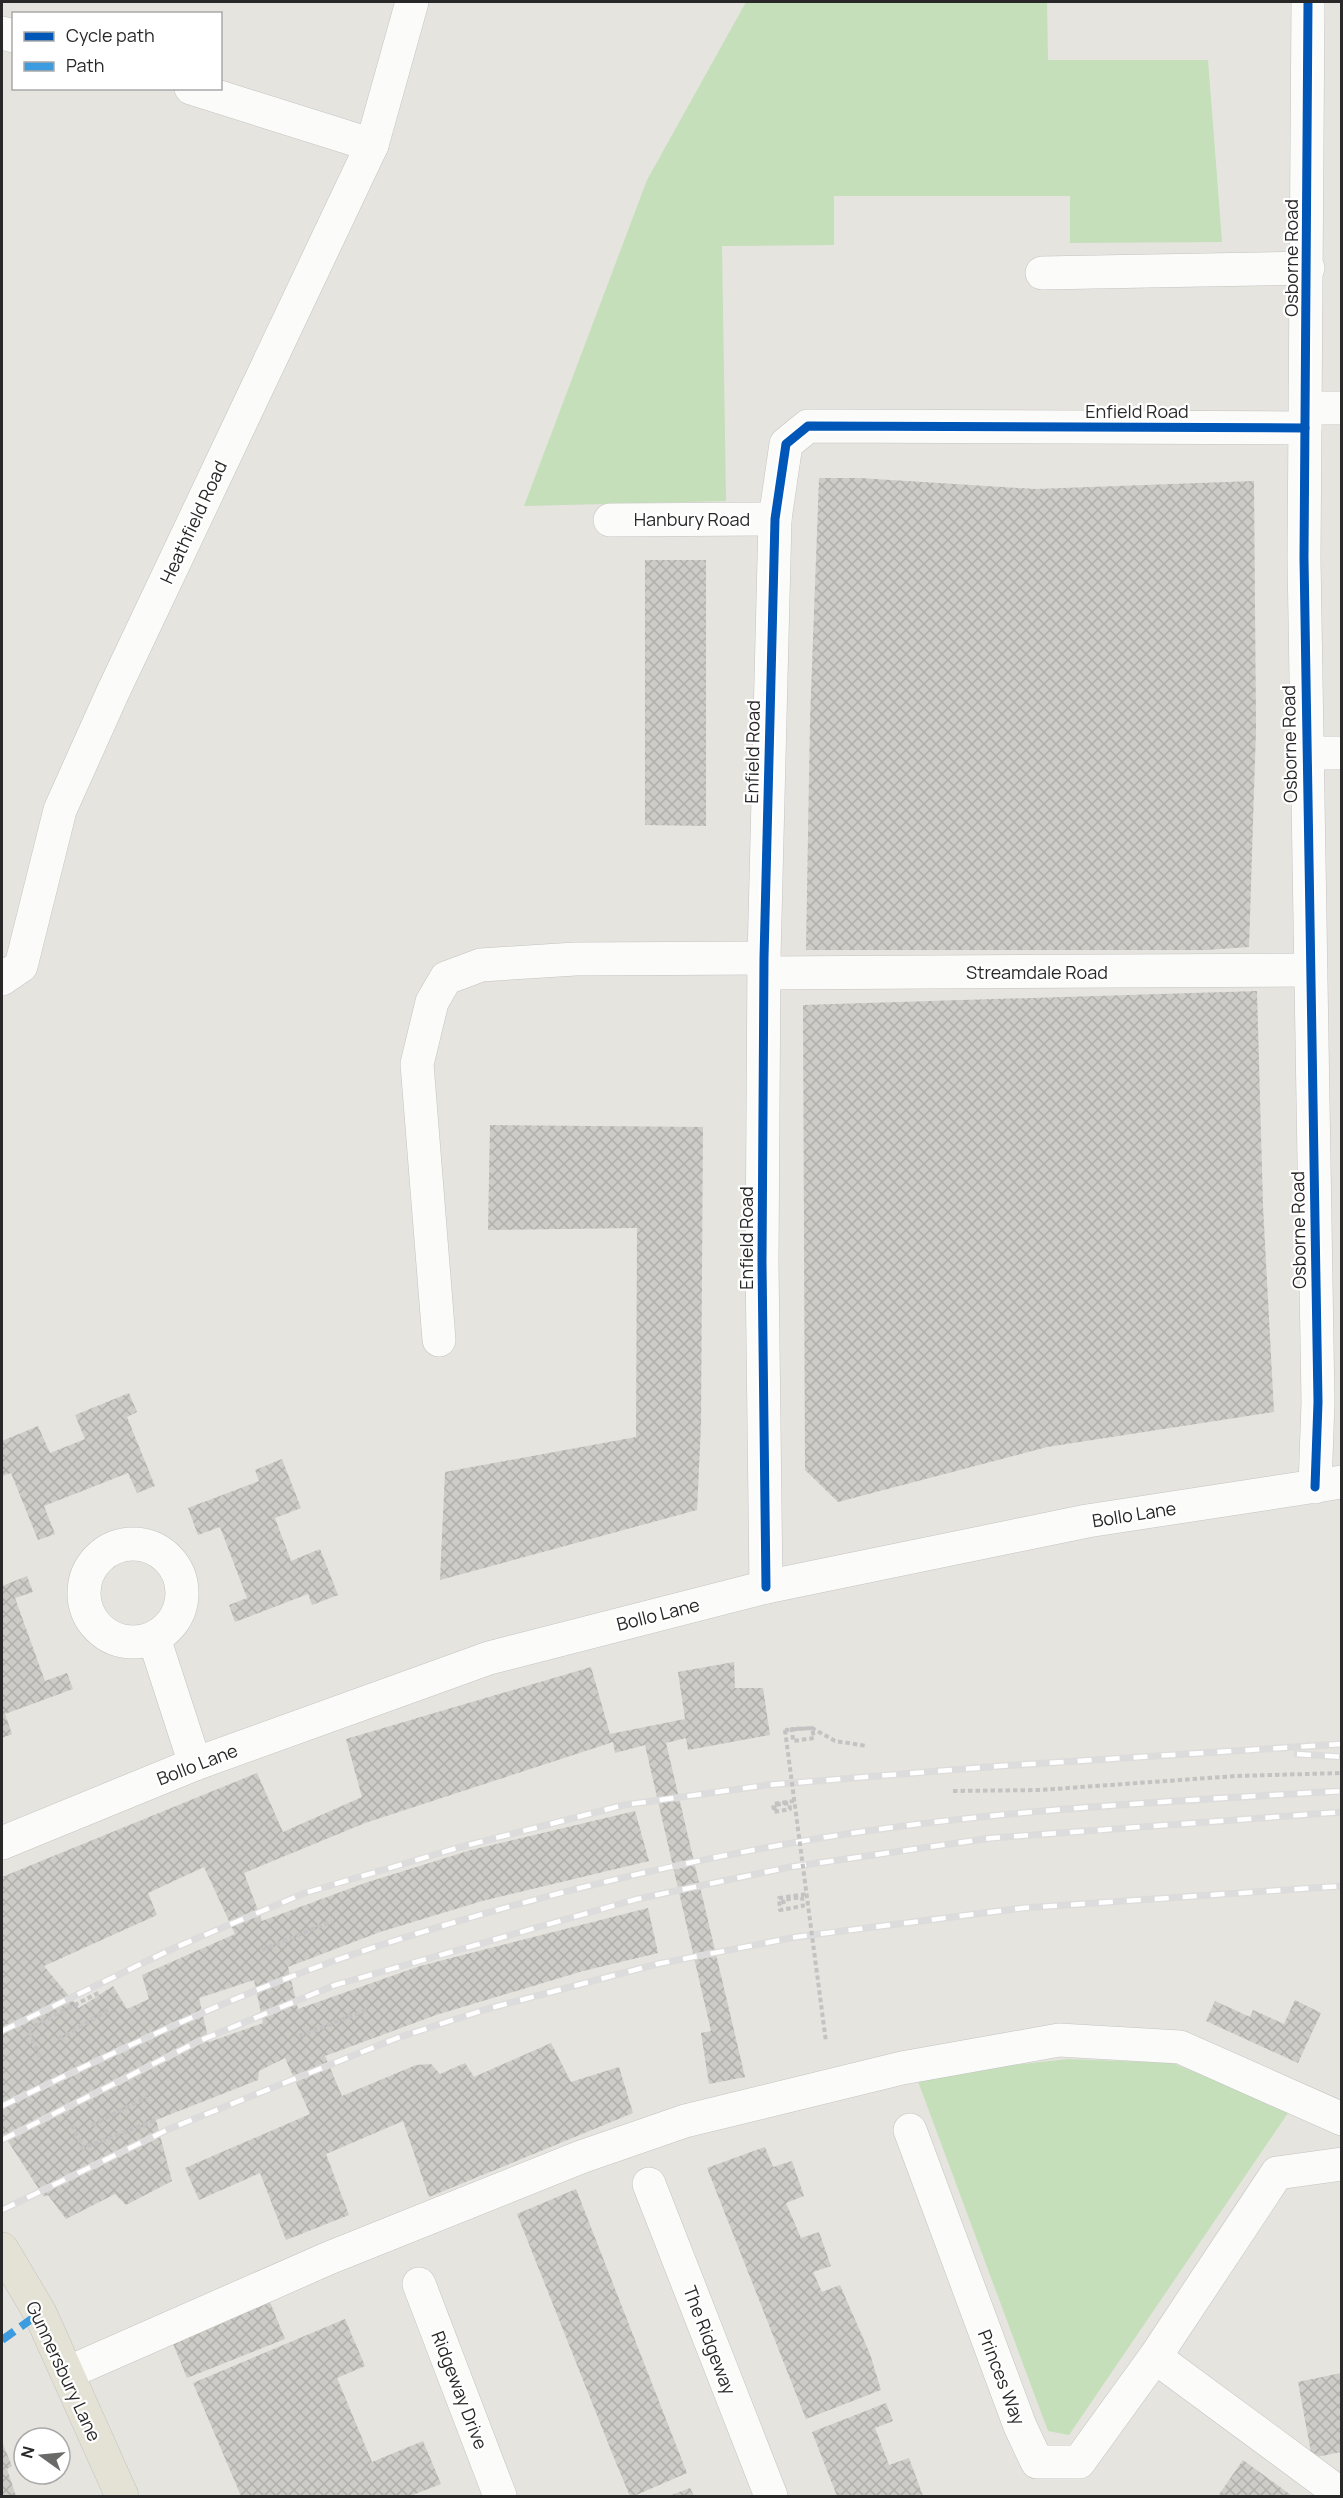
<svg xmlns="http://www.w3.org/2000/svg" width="1343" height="2498" font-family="Manrope,sans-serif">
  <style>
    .garden { fill: #c4dfba }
    .building { fill: url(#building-cross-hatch); fill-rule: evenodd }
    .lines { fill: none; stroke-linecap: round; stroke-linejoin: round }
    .minor-casing { stroke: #c4c3c3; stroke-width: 34 }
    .major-casing { stroke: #c3c2c0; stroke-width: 34 }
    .path { stroke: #c4c3c3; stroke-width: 4; stroke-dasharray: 4.5 3; stroke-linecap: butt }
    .minor { stroke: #fbfbfa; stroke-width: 33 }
    .major { stroke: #e4e2d4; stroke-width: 33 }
    .rail-casing { stroke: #dddcdd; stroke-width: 7 }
    .rail { stroke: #fff; stroke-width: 4.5; stroke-dasharray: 14; stroke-linecap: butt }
    .path-bridge { stroke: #c4c3c3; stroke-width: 4; stroke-dasharray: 4.5 3; stroke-linecap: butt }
    .quiet { stroke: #3d9ce0; stroke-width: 8; stroke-dasharray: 15 8; stroke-linecap: butt }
    .cycleway-casing { stroke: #fff; stroke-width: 13 }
    .cycleway { stroke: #0057b8; stroke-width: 9 }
    .labels { text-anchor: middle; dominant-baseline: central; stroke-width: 4.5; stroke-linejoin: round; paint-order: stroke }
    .street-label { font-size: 18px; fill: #282828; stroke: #fff }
  </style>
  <defs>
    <pattern id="building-cross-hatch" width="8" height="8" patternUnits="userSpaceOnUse" patternTransform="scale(1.5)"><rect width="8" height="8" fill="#cdccc7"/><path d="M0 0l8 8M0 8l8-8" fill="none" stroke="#b0afab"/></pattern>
  </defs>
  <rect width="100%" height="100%" fill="#e6e4de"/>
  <g class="garden">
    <polygon points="746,2 1047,2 1048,60 1208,60 1222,242 1070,243 1070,196 834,196 834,245 722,246 726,501 524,506 647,180"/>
    <polygon points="1068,2059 1172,2063 1290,2110 1069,2435 1048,2431 916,2076"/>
  </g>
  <g class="building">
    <polygon points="819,478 859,478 1036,489 1254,481 1256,729 1249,947 1206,950 806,950 810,720"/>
    <polygon points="645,560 706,560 706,826 645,825"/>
    <polygon points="1257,991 1263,1206 1274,1412 1047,1447 838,1502 805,1470 803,1005"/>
    <polygon points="490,1125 703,1127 701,1425 697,1510 440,1580 445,1472 636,1437 637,1228 488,1230"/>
    <polygon points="129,1393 137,1412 127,1417 155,1486 137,1493 128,1473 44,1506 55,1534 38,1540 11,1473 2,1476 2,1441 38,1426 50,1453 85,1439 75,1415"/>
    <polygon points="282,1459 301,1508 275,1518 291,1561 320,1549 338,1595 312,1605 308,1594 235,1622 229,1605 247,1598 220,1527 198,1535 188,1508 259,1481 255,1470"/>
    <polygon points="27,1576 33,1592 15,1598 45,1681 67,1673 73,1689 5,1714 12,1734 2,1738 2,1586"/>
    <path d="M734 1662 735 1688H763L770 1735 688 1750 686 1738 666 1743 745 2077 709 2084 701 2033 711 2031 645 1745 615 1753 613 1742 365 1823 244 1873 262 1921 365 1883 471 1850 635 1811 649 1861 482 1901 380 1932 288 1967 298 2009 420 1966 648 1908 658 1953 583 1971 436 2015 325 2056 342 2096 416 2065 431 2064 440 2074 465 2063 474 2077 551 2043 571 2082 619 2067 633 2113 429 2197 403 2121 326 2154 349 2215 286 2240 260 2173 199 2200 185 2168 310 2114 285 2058 259 2071 258 2080 156 2120 172 2181 126 2205 115 2194 66 2219 48 2195 44 2197 2 2132V1877L257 1773 283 1832 362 1797 346 1739 591 1667 610 1734 685 1719 678 1672ZM204 1867 235 1934 142 1975 149 1999 127 2009 113 1986 79 2008 44 1966 157 1915 148 1893ZM254 1980 263 2023 209 2042 199 1998Z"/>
    <polygon points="1295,2000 1321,2013 1298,2063 1206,2021 1215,2001 1250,2017 1253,2010 1284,2024"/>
    <polygon points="765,2147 773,2167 792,2161 804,2196 786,2203 801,2238 819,2232 831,2266 813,2272 822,2292 840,2285 870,2354 881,2390 806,2419 707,2168"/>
    <polygon points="576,2189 687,2473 634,2496 630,2496 614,2458 517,2214"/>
    <polygon points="270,2302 285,2339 187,2378 172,2341"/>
    <polygon points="345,2319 365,2366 337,2378 372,2462 423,2441 441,2484 410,2496 241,2496 193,2383"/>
    <polygon points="1341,2373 1341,2452 1312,2458 1298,2382"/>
    <polygon points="886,2403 893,2421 875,2428 889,2465 909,2458 923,2496 837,2496 812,2432"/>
    <polygon points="2,2442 12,2466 7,2469 16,2496 2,2496"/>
    <polygon points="1243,2460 1291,2495 1290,2496 1218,2496"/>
    <polygon points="690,2488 694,2496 669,2496"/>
  </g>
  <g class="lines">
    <g class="minor-casing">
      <g id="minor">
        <polyline points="1308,2 1304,558 1318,1402 1315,1487"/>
        <polyline points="2,33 14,36"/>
        <polyline points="191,88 372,145"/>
        <polyline points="1042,273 1308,268"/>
        <polyline points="1306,408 1342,408"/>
        <polyline points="610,520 775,519"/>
        <polyline points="1306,753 1342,753"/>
        <polyline points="764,973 1310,970"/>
        <polyline points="2,979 21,966 60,810 112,694 372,145 412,2"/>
        <polyline points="439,1340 417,1064 432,1002 446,978 481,965 575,959 764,958"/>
        <circle cx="133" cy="1593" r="49"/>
        <polyline points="766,1587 762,1262 764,958 775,519 786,444 808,426 1305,428"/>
        <polyline points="154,1638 195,1764"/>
        <polyline points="2,1843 195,1764 489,1658 766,1587 1087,1521 1342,1482"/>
        <polyline points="910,2130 1020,2426 1037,2462 1079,2462 1155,2357 1277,2173 1342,2164"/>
        <polyline points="649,2184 771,2496"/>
        <polyline points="419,2284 500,2496"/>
        <polyline points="1155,2357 1342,2495"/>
        <polyline points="67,2373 329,2258 581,2157 685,2121 902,2068 1059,2040 1180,2047 1342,2119"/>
      </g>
    </g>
    <g class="major-casing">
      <polyline id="major" points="2,2249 40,2313 122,2496"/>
    </g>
    <g class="path">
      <polyline points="785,1730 812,1728 814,1738 793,1741 792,1729 812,1728 835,1741 867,1746"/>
      <polyline points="953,1791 1040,1790 1236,1776 1342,1773"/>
      <polyline points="775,1810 774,1805 789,1803 790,1809 774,1812 773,1804 794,1801"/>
      <polyline points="784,1904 783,1900 802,1897 803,1906 780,1910 779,1898 807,1894"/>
      <polyline points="262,1950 332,1921"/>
      <polyline points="299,2036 369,2009"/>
      <polyline points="59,2039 108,2010"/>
      <polyline points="40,2057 28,2029 100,1992"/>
      <polyline points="72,2125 83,2148 156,2120"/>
      <polyline points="92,2125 147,2097"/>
    </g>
    <use href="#minor" class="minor"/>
    <use href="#major" class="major"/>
    <g class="rail-casing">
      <g id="rail">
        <polyline points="1297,1754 1342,1757"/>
        <polyline points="2,2031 174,1948 305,1893 457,1848 624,1805 767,1785 1000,1766 1342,1744"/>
        <path d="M2 2106C117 2051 232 1995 354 1954 494 1907 640 1870 786 1844 969 1811 1157 1802 1342 1791"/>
        <polyline points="2,2140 199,2041 335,1985 637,1899 790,1867 992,1838 1342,1812"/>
        <polyline points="2,2210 169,2129 397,2038 487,2009 657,1964 796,1937 1023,1908 1342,1886"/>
      </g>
    </g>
    <use href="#rail" class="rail"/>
    <polyline class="path-bridge" points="785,1730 826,2042"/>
    <polyline class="quiet" points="2,2340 40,2313"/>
    <g class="cycleway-casing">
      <g id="cycleway">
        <polyline points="1308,2 1304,558 1318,1402 1315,1487"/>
        <polyline points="766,1587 762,1262 764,958 775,519 786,444 808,426 1305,428"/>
      </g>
    </g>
    <use href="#cycleway" class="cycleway"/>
  </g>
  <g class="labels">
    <g class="street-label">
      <text transform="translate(1291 258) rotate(-90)">Osborne Road</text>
      <text x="1137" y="411">Enfield Road</text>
      <text x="692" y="519">Hanbury Road</text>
      <text transform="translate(193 522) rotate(-65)">Heathfield Road</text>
      <text transform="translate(1289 744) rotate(-91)">Osborne Road</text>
      <text transform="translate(752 752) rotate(-89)">Enfield Road</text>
      <text x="1037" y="972">Streamdale Road</text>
      <text transform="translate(1298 1230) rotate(-91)">Osborne Road</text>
      <text transform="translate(746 1238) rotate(-90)">Enfield Road</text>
      <text transform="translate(1134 1514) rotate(-9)">Bollo Lane</text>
      <text transform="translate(658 1614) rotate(-14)">Bollo Lane</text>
      <text transform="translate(197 1764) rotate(-21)">Bollo Lane</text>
      <text transform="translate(710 2340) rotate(69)">The Ridgeway</text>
      <text transform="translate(64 2371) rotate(65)">Gunnersbury Lane</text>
      <text transform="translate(1002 2377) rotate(69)">Princes Way</text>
      <text transform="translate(460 2390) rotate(69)">Ridgeway Drive</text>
    </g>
  </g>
  <rect width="1343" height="2498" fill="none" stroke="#282828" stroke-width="6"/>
  <rect x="12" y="12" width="210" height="78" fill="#ffffff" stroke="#a9a9a9" stroke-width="1.5"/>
  <rect x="24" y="32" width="30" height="9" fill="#0057b8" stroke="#a9a9a9" stroke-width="1.5"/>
  <text x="66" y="42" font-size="18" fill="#282828">Cycle path</text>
  <rect x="24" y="62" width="30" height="9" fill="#3d9ce0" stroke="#a9a9a9" stroke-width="1.5"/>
  <text x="66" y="72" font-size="18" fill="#282828">Path</text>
  <g transform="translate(42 2456) rotate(285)"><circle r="28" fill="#ffffff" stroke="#a9a9a9" stroke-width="1.5"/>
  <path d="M0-4.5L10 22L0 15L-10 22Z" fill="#6a6a68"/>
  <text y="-9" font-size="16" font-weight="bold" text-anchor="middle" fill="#282828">N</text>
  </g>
</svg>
